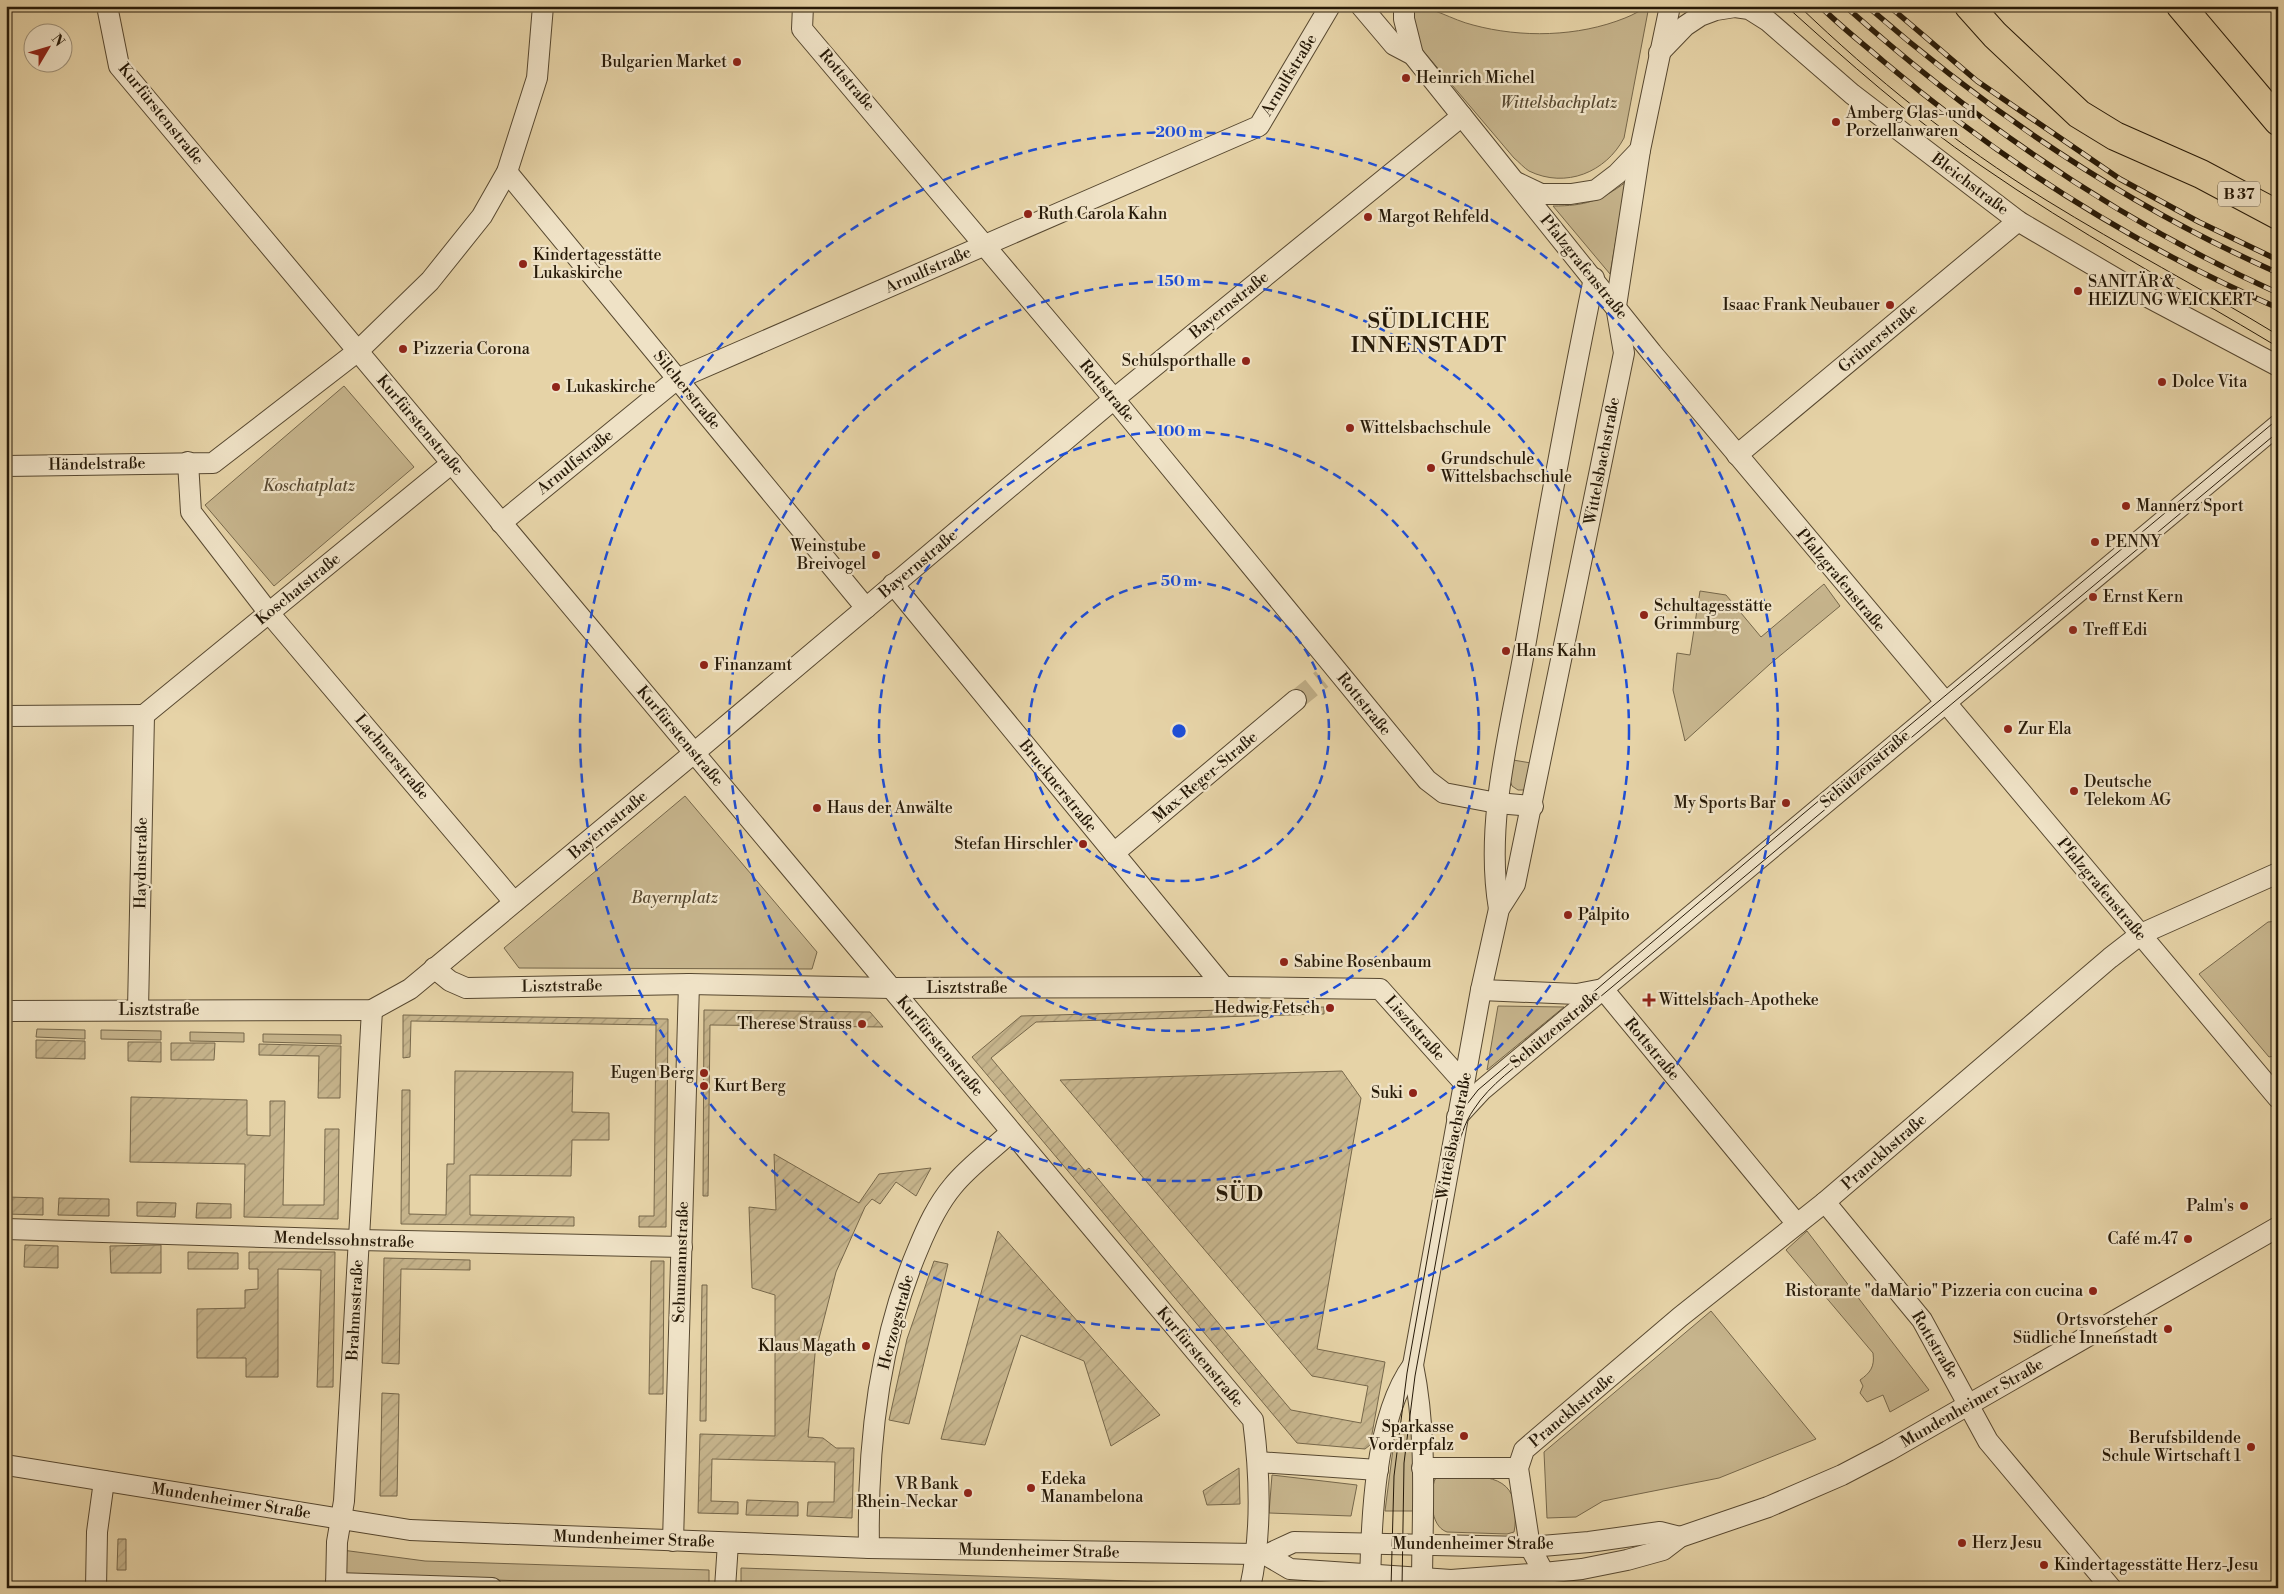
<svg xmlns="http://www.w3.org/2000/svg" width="2284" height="1594" font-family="'Libre Bodoni',serif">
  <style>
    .green { fill: #c6b48c; stroke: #76674a }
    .garden { fill: url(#garden-furrows); stroke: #76674a }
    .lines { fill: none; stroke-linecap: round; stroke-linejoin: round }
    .minor-tunnel { stroke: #c0ae87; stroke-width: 20; stroke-dasharray: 20 10; stroke-linecap: butt }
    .minor-casing { stroke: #574830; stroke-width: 22 }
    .highway-casing { stroke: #271a08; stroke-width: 30 }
    .minor { stroke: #efe2c6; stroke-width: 20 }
    .highway { stroke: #e6d3a7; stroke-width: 28 }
    .tram { stroke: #271a08; stroke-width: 1 }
    .rail-casing { stroke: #271a08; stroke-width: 5.5 }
    .rail { stroke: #efe2c6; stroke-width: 4; stroke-dasharray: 11; stroke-linecap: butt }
    .ring { fill: none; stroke: #1d4ed8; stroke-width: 2.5; stroke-dasharray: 9 6 }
    .poi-dot { fill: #8f2418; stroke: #efe2c6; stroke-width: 2 }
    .labels { text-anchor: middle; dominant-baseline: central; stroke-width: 4.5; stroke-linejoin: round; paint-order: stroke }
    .shield { fill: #efe2c6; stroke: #635641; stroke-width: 1 }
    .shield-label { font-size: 15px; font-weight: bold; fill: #271a08 }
    .poi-label { font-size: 16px; fill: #271a08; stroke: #efe2c6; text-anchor: start }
    .street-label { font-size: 16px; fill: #271a08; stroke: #efe2c6 }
    .park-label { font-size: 16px; font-style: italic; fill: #574830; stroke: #efe2c6 }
    .district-label { font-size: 21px; font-weight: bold; letter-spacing: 1px; fill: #271a08; stroke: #efe2c6 }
    .centre { fill: #1d4ed8; stroke: #efe2c6; stroke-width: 2.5 }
    .ring-label { font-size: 15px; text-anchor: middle; font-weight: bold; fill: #1d4ed8; stroke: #efe2c6; stroke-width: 4.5; stroke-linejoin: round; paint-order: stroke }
  </style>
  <defs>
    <pattern id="garden-furrows" width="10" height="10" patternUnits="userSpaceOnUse" patternTransform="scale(1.25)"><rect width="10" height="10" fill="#c6b48c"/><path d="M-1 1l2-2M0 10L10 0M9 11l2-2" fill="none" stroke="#aa9a77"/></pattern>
  </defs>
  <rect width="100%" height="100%" fill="#e6d3a7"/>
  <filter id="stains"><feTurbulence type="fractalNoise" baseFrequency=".004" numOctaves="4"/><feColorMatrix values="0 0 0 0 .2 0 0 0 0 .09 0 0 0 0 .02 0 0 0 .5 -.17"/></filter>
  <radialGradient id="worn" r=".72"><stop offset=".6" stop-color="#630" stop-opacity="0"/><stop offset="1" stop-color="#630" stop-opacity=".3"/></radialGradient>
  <g class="green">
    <path d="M1411 6C1432 6 1452 20 1473 25 1521 38 1578 37 1625 18 1633 15 1641 10 1649 6L1624 138C1606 172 1566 189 1529 171 1524 168 1519 162 1514 158L1419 46Z"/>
    <path d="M1626 182 1610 274 1553 206C1585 206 1600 201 1626 182Z"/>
    <polygon points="344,386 414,467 274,586 205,505"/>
    <polygon points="1824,584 1840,606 1770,664 1685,741 1673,690 1677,653 1690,655 1700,591 1726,595 1761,637"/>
    <polygon points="1513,760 1531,763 1526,790 1518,790 1512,786 1510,780"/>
    <polygon points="685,796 817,952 812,969 519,968 504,948"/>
    <polygon points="2278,921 2278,1055 2269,1057 2199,974 2268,922"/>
    <polygon points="1498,1006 1564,1007 1487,1070"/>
    <polygon points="37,1029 85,1030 85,1039 36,1037"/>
    <polygon points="101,1030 161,1031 161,1040 101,1039"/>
    <polygon points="190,1032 244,1033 244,1042 190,1041"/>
    <polygon points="263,1034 341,1035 341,1044 263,1042"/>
    <path d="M1807 1231 1929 1390 1890 1412 1883 1395 1867 1402 1860 1393 1863 1386 1860 1380C1870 1373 1875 1367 1873 1353L1786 1250Z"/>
    <polygon points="1711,1311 1816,1439 1719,1478 1603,1501 1576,1517 1547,1518 1544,1452"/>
    <polygon points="1396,1426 1415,1428 1414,1511 1385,1511"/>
    <polygon points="1272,1475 1357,1485 1351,1516 1269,1513"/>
    <path d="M1441 1477C1468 1477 1512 1469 1515 1508 1515 1516 1516 1524 1514 1532L1507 1534 1447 1532C1429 1526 1430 1493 1435 1479Z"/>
    <polygon points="342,1550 425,1561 709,1570 709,1587 341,1575"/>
    <polygon points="741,1568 1191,1583 1222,1588 817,1588 741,1585"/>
  </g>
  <g class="garden">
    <polygon points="1324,1007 1324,1014 1036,1022 991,1058 1085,1171 1089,1168 1291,1410 1361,1423 1368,1386 1312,1376 1060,1080 1342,1071 1361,1098 1317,1349 1385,1362 1370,1445 1365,1449 1297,1443 972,1057 1021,1016"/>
    <polygon points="704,1010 870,1012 883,1027 710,1025 708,1196 703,1196"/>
    <polygon points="403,1015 668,1019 666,1227 639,1227 639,1216 654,1216 656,1025 411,1021 410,1057 403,1058"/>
    <polygon points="36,1040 85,1041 85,1059 36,1058"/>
    <polygon points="128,1042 161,1042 161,1062 128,1061"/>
    <polygon points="171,1043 215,1043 214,1060 171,1060"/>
    <polygon points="259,1044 341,1046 340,1098 318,1098 319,1056 259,1055"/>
    <polygon points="455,1071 573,1072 572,1112 609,1113 609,1140 572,1140 571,1176 470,1175 470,1215 574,1217 574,1226 401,1224 402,1090 410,1090 409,1214 446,1215 447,1164 454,1164"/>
    <polygon points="131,1097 247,1100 247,1135 270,1136 270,1101 285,1101 283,1205 324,1205 325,1129 339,1129 338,1219 244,1217 245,1164 130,1162"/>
    <polygon points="774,1154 859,1203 879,1174 931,1168 916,1196 896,1182 880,1204 872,1199 865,1207 836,1272 815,1354 808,1437 823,1438 836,1448 854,1448 852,1518 807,1516 808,1502 834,1502 835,1462 712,1459 711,1501 738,1502 738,1514 698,1513 700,1434 775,1436 775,1295 752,1288 749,1207 776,1210"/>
    <polygon points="6,1197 43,1198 43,1215 6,1214"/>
    <polygon points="59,1198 109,1199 109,1216 58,1215"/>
    <polygon points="137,1202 176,1203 175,1217 137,1216"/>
    <polygon points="197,1203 231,1204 231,1218 196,1218"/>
    <polygon points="998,1231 1160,1415 1111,1446 1084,1361 1021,1335 985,1445 941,1439"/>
    <polygon points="25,1245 58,1246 58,1268 24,1267"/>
    <polygon points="161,1245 161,1273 111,1273 110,1246"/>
    <polygon points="188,1252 238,1253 238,1269 188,1269"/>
    <polygon points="249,1252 335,1252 333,1387 317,1387 321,1270 278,1269 278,1377 246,1377 246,1358 197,1358 197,1309 245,1308 245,1290 258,1289 258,1269 249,1269"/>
    <polygon points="384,1258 470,1260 470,1270 401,1269 399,1364 382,1363"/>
    <polygon points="651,1261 664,1261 663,1394 649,1394"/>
    <polygon points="934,1261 948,1264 909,1424 889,1420 907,1339"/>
    <polygon points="702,1285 707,1285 706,1421 700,1421"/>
    <polygon points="382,1393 399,1394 397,1496 380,1496"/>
    <polygon points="1239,1468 1240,1504 1207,1505 1203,1491"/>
    <polygon points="747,1500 798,1502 798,1516 746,1515"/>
    <polygon points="118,1539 126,1539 126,1570 117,1570"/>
  </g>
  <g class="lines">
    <polyline class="minor-tunnel" points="1296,700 1322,679"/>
    <g class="minor-casing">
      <g id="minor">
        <path d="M107 6 119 66 1253 1420C1260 1474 1262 1534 1250 1588"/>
        <polyline points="803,6 802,29 1114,399 1427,780 1444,793 1497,803 1533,806"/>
        <polyline points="1361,6 1394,45 1413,55 1652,353 2278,1098"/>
        <polyline points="1404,6 1404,19 1413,55"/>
        <polyline points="1659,53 1685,26 1700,16 1716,10 1735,7 1749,9 1768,21 1852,94 2018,221 2144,295 2278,366"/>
        <polyline points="507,172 866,608"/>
        <polyline points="1518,183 1541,194 1571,194 1596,190 1617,174 1640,150"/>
        <polyline points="1737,455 2018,221"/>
        <polyline points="188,462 191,512 269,613 514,902"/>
        <polyline points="6,466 213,463 358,351 430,281 482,216 507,172 537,78 543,6"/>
        <polyline points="501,523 677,379 1259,126 1330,6"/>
        <polyline points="893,584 1224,987"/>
        <polyline points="144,715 452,463"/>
        <polyline points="6,716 144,715"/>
        <polyline points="1114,853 1296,700"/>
        <path d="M1499 909C1485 826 1508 740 1523 658 1545 531 1568 404 1594 278"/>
        <polyline points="434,968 450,981 466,988 689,984 891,988 1224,987 1380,989 1464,1083"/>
        <polyline points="1481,990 1577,994 1603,989 1797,1224"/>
        <polyline points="138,1010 144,715"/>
        <polyline points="6,1011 372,1010 410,989 694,753 1114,399 1462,116"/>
        <polyline points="1457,1117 1482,1090 1603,989 2278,425"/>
        <polyline points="1825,1202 1922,1320 1988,1441 2111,1588"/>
        <polyline points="6,1229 359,1240 682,1247"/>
        <polyline points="1258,1462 1378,1470"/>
        <polyline points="6,1465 410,1530 869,1548 1256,1554 1266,1555 1290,1569 1451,1580 1544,1573 1582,1569 1627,1560 1663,1550 1680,1537 1768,1507 1842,1475 1888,1451 2278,1227"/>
        <polyline points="1422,1468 1518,1468"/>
        <polyline points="673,1541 689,984"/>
        <path d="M869 1548C867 1447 878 1343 918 1249 927 1227 937 1205 953 1186 968 1167 993 1149 1011 1132"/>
        <polyline points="1266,1555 1294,1542 1530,1547 1589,1542 1660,1532 1680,1537"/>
        <polyline points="336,1583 492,1588"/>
        <polyline points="96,1588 97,1532 104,1481"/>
        <polyline points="336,1588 337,1542 344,1501 372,1010"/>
        <polyline points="725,1588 728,1543"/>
        <path d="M1370 1588C1371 1523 1374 1418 1413 1365"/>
        <path d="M1422 1588C1422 1514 1428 1438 1413 1365L1481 990 1499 909 1515 884 1624 353 1616 306 1640 150 1670 6"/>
        <polyline points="1546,1588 1544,1573 1530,1547 1518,1468 1524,1450 1680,1317 1825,1202 2110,958 2141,934 2278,873"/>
      </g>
    </g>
    <g class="highway-casing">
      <g id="highway">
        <polyline points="1969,6 1995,35 2079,114 2115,136 2201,174 2278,215"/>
        <polyline points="2181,6 2278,121"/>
      </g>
    </g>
    <use href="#minor" class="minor"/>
    <use href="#highway" class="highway"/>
    <g class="tram">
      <path d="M1786 6C1848 62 1911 118 1980 165 2075 231 2178 287 2278 347"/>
      <path d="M1799 6C1874 78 1957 145 2046 200 2122 247 2201 288 2278 335"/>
      <polyline points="1391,1588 1394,1476 1407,1373 1446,1153 1457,1117 1478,1090 1803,814 2278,419"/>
      <path d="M1402 1588 1404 1463 1415 1376 1455 1156C1460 1140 1464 1123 1474 1109 1490 1084 1517 1066 1540 1047L2278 432"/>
    </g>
    <g class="rail-casing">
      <g id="rail">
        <path d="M1820 6C1840 26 1862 43 1883 61 2001 161 2135 246 2278 308"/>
        <path d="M1845 6C1975 122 2118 221 2278 293"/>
        <path d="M1867 6C1992 115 2126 205 2278 273"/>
        <polyline points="1889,6 1977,81 2120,179 2199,222 2278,260"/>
      </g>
    </g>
    <use href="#rail" class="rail"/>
  </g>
  <g class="ring">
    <circle cx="1179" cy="731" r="150"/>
    <circle cx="1179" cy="731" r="300"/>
    <circle cx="1179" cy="731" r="450"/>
    <circle cx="1179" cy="731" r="599"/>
  </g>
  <g class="poi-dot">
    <circle cx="737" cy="62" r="5"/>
    <circle cx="1406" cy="78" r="5"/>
    <circle cx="1836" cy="122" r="5"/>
    <circle cx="1028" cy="214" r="5"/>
    <circle cx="1368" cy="217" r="5"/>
    <circle cx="523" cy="264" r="5"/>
    <circle cx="2078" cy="291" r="5"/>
    <circle cx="1890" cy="305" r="5"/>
    <circle cx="403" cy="349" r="5"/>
    <circle cx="1246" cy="361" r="5"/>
    <circle cx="2162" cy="382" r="5"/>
    <circle cx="556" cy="387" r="5"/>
    <circle cx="1350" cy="428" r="5"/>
    <circle cx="1431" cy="468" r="5"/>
    <circle cx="2126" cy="506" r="5"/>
    <circle cx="2095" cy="542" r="5"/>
    <circle cx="876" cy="555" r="5"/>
    <circle cx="2093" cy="597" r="5"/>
    <circle cx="1644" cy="615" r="5"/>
    <circle cx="2073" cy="630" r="5"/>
    <circle cx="1506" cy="651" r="5"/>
    <circle cx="704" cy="665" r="5"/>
    <circle cx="2008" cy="729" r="5"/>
    <circle cx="2074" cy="791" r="5"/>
    <circle cx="1786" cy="803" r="5"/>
    <circle cx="817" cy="808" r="5"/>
    <circle cx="1083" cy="844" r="5"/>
    <circle cx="1568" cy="915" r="5"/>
    <circle cx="1284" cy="962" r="5"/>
    <path d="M1646.5 992.5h5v5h5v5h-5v5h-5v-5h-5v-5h5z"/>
    <circle cx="1330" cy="1008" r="5"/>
    <circle cx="862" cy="1024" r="5"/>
    <circle cx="704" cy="1073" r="5"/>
    <circle cx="704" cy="1086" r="5"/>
    <circle cx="1413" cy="1093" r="5"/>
    <circle cx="2244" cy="1206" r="5"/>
    <circle cx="2188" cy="1239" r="5"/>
    <circle cx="2093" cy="1291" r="5"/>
    <circle cx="2168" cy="1329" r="5"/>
    <circle cx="866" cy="1346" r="5"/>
    <circle cx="1464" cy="1436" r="5"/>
    <circle cx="2251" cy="1447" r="5"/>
    <circle cx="1031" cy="1488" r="5"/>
    <circle cx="968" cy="1493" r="5"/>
    <circle cx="1962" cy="1543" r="5"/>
    <circle cx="2044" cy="1565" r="5"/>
  </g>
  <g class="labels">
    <rect class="shield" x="2218" y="181.5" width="42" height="25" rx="4"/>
    <g class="shield-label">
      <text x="2239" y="194">B 37</text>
    </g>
    <g class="poi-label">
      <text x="727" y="62" text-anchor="end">Bulgarien Market</text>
      <text x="1416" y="78">Heinrich Michel</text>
      <text x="1846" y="113">Amberg Glas- und<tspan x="1846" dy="18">Porzellanwaren</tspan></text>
      <text x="1038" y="214">Ruth Carola Kahn</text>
      <text x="1378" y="217">Margot Rehfeld</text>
      <text x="533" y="255">Kindertagesstätte<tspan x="533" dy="18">Lukaskirche</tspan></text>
      <text x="2088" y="282">SANITÄR &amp;<tspan x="2088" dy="18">HEIZUNG WEICKERT</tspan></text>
      <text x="1880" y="305" text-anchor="end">Isaac Frank Neubauer</text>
      <text x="413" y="349">Pizzeria Corona</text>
      <text x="1236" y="361" text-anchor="end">Schulsporthalle</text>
      <text x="2172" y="382">Dolce Vita</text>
      <text x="566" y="387">Lukaskirche</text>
      <text x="1360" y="428">Wittelsbachschule</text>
      <text x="1441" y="459">Grundschule<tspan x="1441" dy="18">Wittelsbachschule</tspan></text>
      <text x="2136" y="506">Mannerz Sport</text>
      <text x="2105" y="542">PENNY</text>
      <text x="866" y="546" text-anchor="end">Weinstube<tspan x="866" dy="18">Breivogel</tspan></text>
      <text x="2103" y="597">Ernst Kern</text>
      <text x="1654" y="606">Schultagesstätte<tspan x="1654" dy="18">Grimmburg</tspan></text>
      <text x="2083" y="630">Treff Edi</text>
      <text x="1516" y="651">Hans Kahn</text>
      <text x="714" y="665">Finanzamt</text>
      <text x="2018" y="729">Zur Ela</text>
      <text x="2084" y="782">Deutsche<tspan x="2084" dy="18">Telekom AG</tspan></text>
      <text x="1776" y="803" text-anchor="end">My Sports Bar</text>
      <text x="827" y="808">Haus der Anwälte</text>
      <text x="1073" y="844" text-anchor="end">Stefan Hirschler</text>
      <text x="1578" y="915">Palpito</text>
      <text x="1294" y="962">Sabine Rosenbaum</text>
      <text x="1659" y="1000">Wittelsbach-Apotheke</text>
      <text x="1320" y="1008" text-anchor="end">Hedwig Fetsch</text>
      <text x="852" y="1024" text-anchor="end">Therese Strauss</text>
      <text x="694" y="1073" text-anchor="end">Eugen Berg</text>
      <text x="714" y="1086">Kurt Berg</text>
      <text x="1403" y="1093" text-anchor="end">Suki</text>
      <text x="2234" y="1206" text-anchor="end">Palm's</text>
      <text x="2178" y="1239" text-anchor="end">Café m.47</text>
      <text x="2083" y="1291" text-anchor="end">Ristorante "daMario" Pizzeria con cucina</text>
      <text x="2158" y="1320" text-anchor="end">Ortsvorsteher<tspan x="2158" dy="18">Südliche Innenstadt</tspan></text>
      <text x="856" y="1346" text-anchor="end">Klaus Magath</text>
      <text x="1454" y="1427" text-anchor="end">Sparkasse<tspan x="1454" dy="18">Vorderpfalz</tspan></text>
      <text x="2241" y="1438" text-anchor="end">Berufsbildende<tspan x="2241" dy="18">Schule Wirtschaft 1</tspan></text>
      <text x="1041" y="1479">Edeka<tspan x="1041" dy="18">Manambelona</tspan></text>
      <text x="958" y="1484" text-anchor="end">VR Bank<tspan x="958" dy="18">Rhein-Neckar</tspan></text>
      <text x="1972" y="1543">Herz Jesu</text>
      <text x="2054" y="1565">Kindertagesstätte Herz-Jesu</text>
    </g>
    <g class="street-label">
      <text transform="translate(1289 75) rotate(-59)">Arnulfstraße</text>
      <text transform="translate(847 80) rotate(49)">Rottstraße</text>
      <text transform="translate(161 114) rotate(51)">Kurfürstenstraße</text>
      <text transform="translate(1970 184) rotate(37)">Bleichstraße</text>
      <text transform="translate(1584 267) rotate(51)">Pfalzgrafenstraße</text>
      <text transform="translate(928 270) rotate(-24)">Arnulfstraße</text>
      <text transform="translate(1229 305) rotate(-39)">Bayernstraße</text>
      <text transform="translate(1878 338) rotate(-40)">Grünerstraße</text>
      <text transform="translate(687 390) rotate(51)">Silcherstraße</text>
      <text transform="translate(1107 391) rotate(50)">Rottstraße</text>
      <text transform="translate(420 425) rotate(50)">Kurfürstenstraße</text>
      <text transform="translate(1602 461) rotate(-79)">Wittelsbachstraße</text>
      <text transform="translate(575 462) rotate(-39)">Arnulfstraße</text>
      <text transform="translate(97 464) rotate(-1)">Händelstraße</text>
      <text transform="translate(918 564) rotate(-40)">Bayernstraße</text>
      <text transform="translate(1841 580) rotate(50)">Pfalzgrafenstraße</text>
      <text transform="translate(298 589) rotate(-39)">Koschatstraße</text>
      <text transform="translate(1364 704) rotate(51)">Rottstraße</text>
      <text transform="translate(680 736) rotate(50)">Kurfürstenstraße</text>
      <text transform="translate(392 757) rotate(50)">Lachnerstraße</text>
      <text transform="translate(1865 769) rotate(-40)">Schützenstraße</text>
      <text transform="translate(1205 777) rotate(-40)">Max-Reger-Straße</text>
      <text transform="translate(1058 786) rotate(51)">Brucknerstraße</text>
      <text transform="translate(608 825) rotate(-40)">Bayernstraße</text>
      <text transform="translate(141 863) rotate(-89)">Haydnstraße</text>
      <text transform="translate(2102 889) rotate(50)">Pfalzgrafenstraße</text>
      <text transform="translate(562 986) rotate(-1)">Lisztstraße</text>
      <text x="967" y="988">Lisztstraße</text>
      <text x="159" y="1010">Lisztstraße</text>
      <text transform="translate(1415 1028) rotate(48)">Lisztstraße</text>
      <text transform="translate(1555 1029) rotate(-40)">Schützenstraße</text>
      <text transform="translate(940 1046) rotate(50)">Kurfürstenstraße</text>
      <text transform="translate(1652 1049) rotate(50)">Rottstraße</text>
      <text transform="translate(1454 1136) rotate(-79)">Wittelsbachstraße</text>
      <text transform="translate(1884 1152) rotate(-41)">Pranckhstraße</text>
      <text transform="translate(344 1240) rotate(2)">Mendelssohnstraße</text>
      <text transform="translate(681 1262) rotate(-88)">Schumannstraße</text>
      <text transform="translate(355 1310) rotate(-87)">Brahmsstraße</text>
      <text transform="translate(896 1322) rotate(-75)">Herzogstraße</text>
      <text transform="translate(1935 1345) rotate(59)">Rottstraße</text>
      <text transform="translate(1200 1357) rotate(50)">Kurfürstenstraße</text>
      <text transform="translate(1972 1403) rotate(-30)">Mundenheimer Straße</text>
      <text transform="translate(1572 1410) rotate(-40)">Pranckhstraße</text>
      <text transform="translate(231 1501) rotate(9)">Mundenheimer Straße</text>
      <text transform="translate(634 1539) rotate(2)">Mundenheimer Straße</text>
      <text x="1473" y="1544">Mundenheimer Straße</text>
      <text transform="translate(1039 1551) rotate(1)">Mundenheimer Straße</text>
    </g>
    <g class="park-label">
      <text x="1559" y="103">Wittelsbachplatz</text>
      <text x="309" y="486">Koschatplatz</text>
      <text x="675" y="898">Bayernplatz</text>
    </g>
    <g class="district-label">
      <text x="1429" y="322">SÜDLICHE<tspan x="1429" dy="24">INNENSTADT</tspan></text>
      <text x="1240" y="1195">SÜD</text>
    </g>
  </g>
  <circle cx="1179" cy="731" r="8" class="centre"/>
  <g class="ring-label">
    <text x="1179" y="137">200 m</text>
    <text x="1179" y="286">150 m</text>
    <text x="1179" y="436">100 m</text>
    <text x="1179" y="586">50 m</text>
  </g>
  <rect width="2284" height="1594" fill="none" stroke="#e6d3a7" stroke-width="25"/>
  <rect x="8" y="8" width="2269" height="1579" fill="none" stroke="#271a08" stroke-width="2.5"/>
  <rect x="12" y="12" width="2259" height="1569" fill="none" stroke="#271a08"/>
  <g transform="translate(48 48) rotate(52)"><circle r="24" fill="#efe2c6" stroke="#9f927a"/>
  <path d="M0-4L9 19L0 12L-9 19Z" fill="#8f2418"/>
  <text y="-8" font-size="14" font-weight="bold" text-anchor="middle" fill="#271a08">N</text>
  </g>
  <rect width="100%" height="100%" filter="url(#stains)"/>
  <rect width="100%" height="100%" fill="url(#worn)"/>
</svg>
